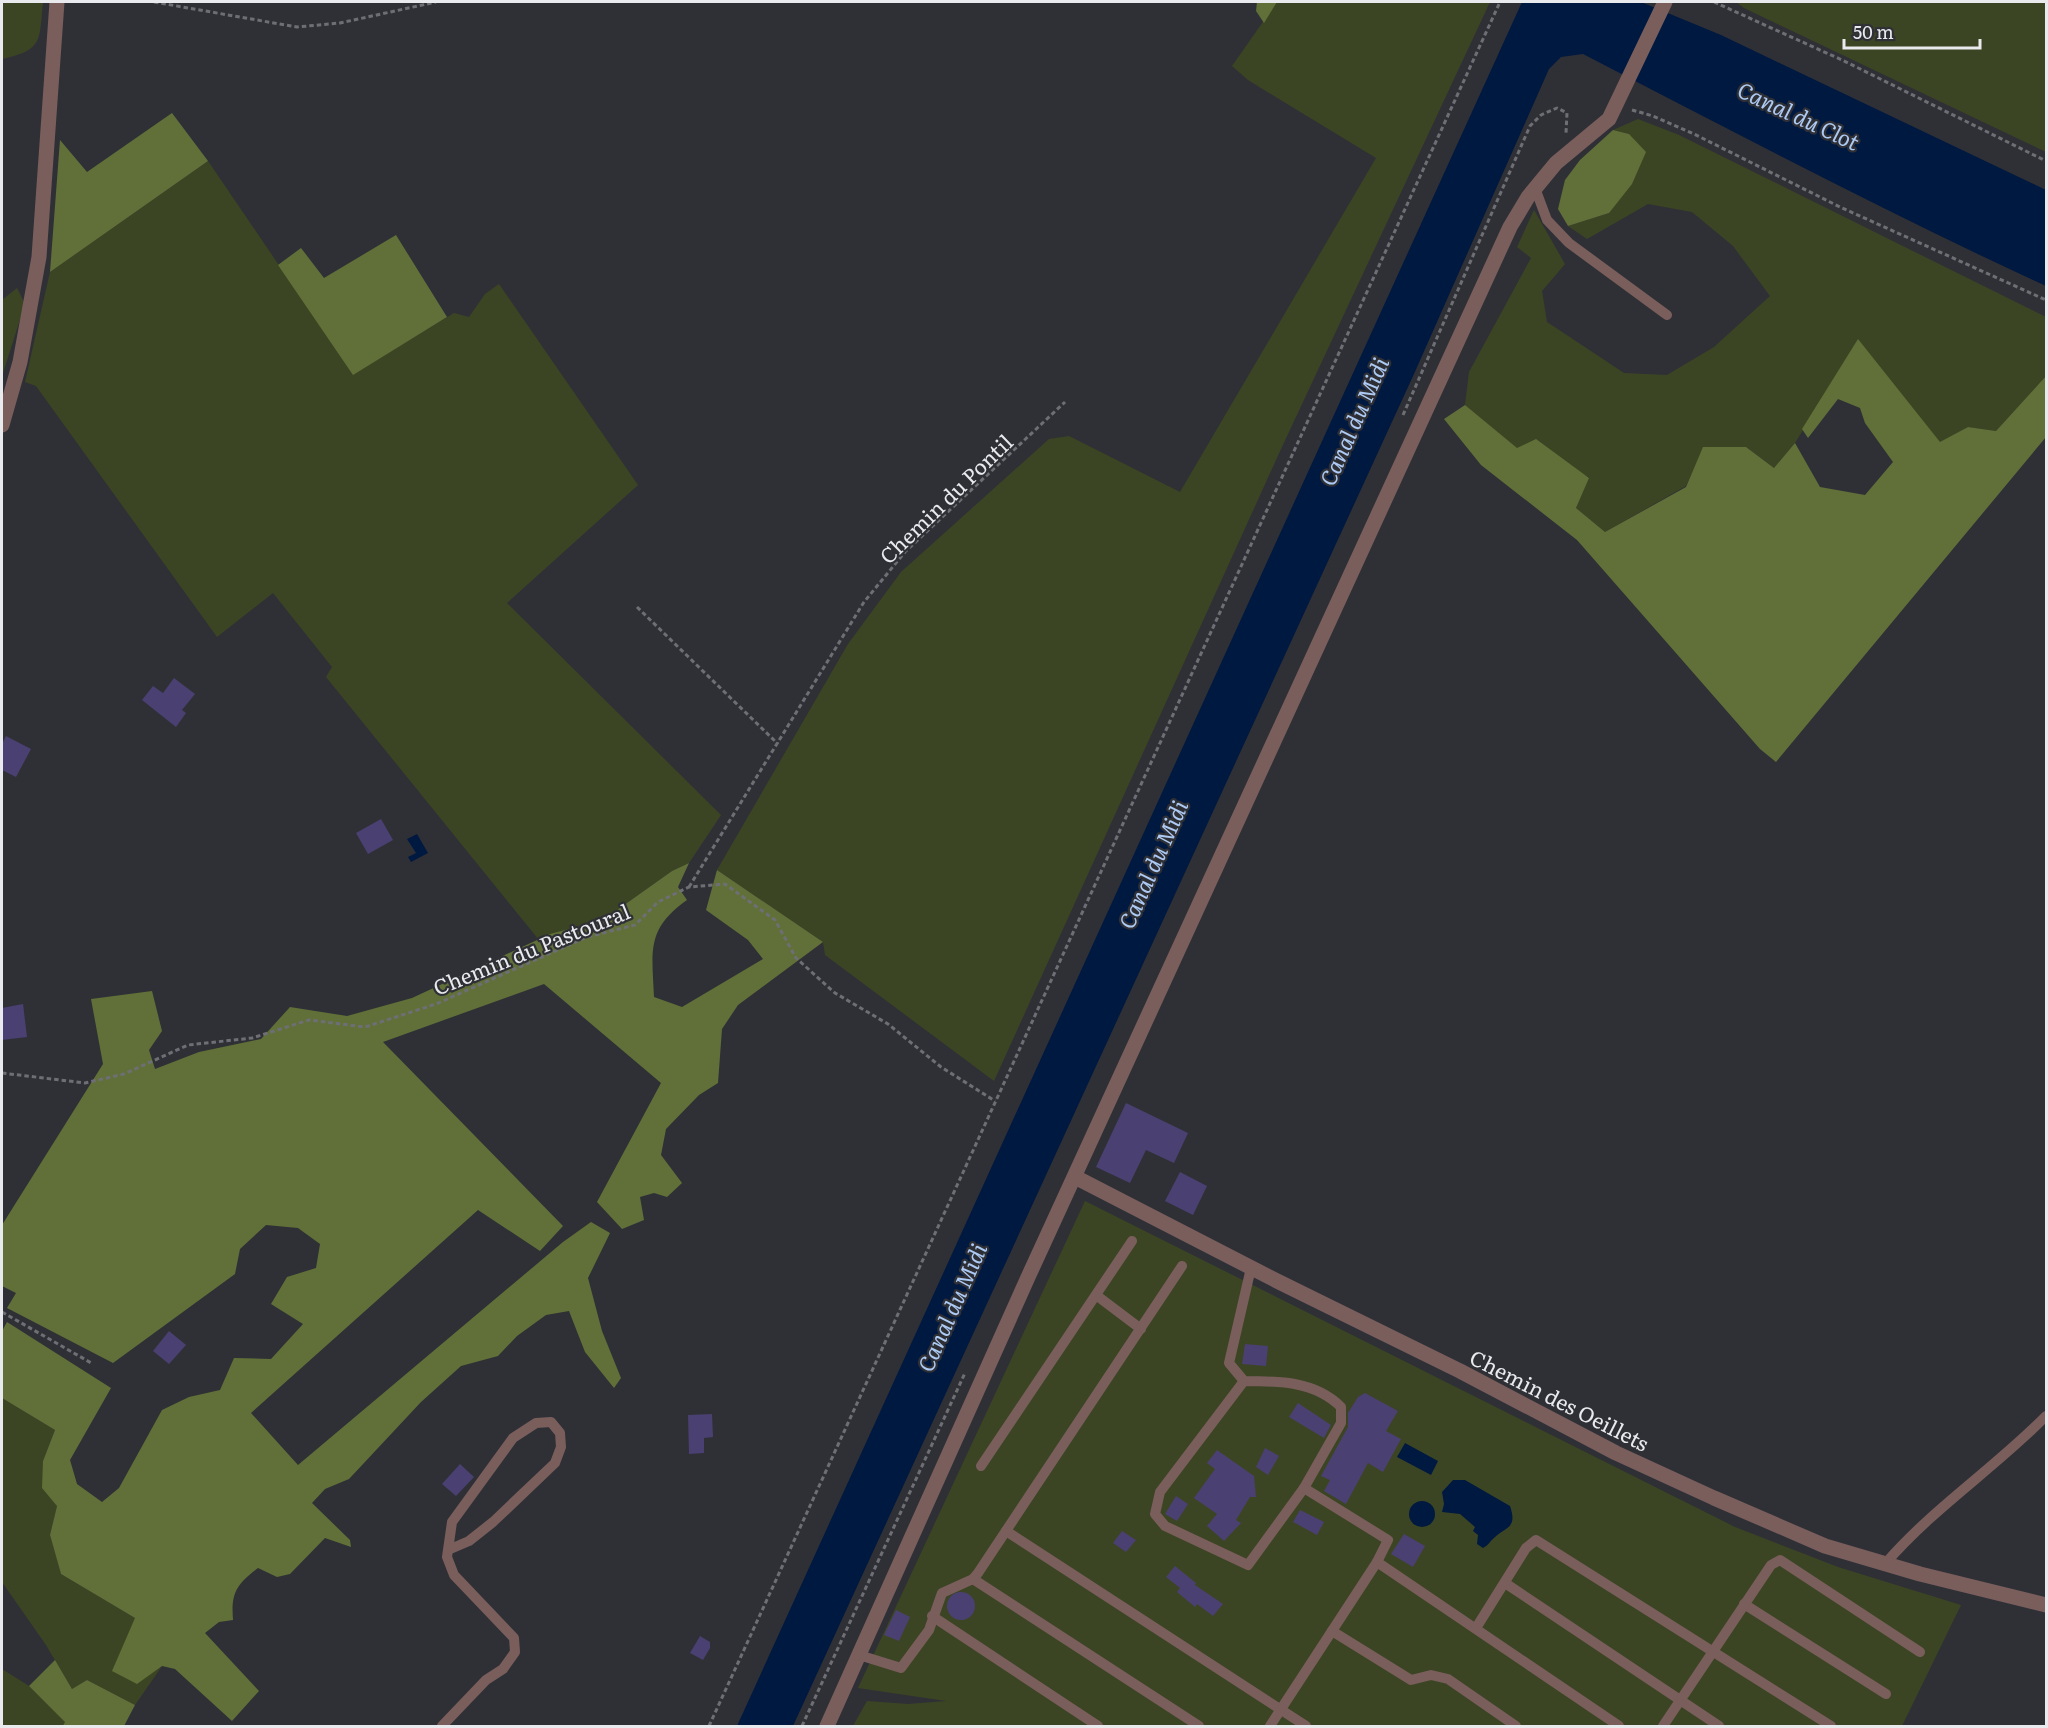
<svg xmlns="http://www.w3.org/2000/svg" width="2048" height="1728" font-family="Literata,serif">
  <style>
    .green { fill: #3c4523 }
    .forest { fill: #617038 }
    .water { fill: #001940 }
    .building { fill: #4a4071 }
    .lines { fill: none; stroke-linecap: round; stroke-linejoin: round }
    .path { stroke: #6e6f74; stroke-width: 3; stroke-dasharray: 4.5 3; stroke-linecap: butt }
    .lane { stroke: #7a5e5c; stroke-width: 10 }
    .street { stroke: #7a5e5c; stroke-width: 15 }
    .labels { text-anchor: middle; dominant-baseline: central; stroke-width: 4.5; stroke-linejoin: round; paint-order: stroke }
    .street-label { font-size: 21px; fill: #e9eaee; stroke: #2f3036 }
    .water-label { font-size: 22px; font-style: italic; fill: #adcaf4; stroke: #2f3036 }
  </style>
  <rect width="100%" height="100%" fill="#2f3036"/>
  <g class="green">
    <path d="M2 2H43C39 40 44 50 2 59Z"/>
    <polygon points="1277,2 1490,2 1281,449 994,1081 825,955 823,942 717,870 848,644 901,572 1049,439 1069,436 1180,492 1376,158 1248,80 1232,66"/>
    <polygon points="1736,2 2046,2 2046,152 1744,8"/>
    <polygon points="1638,119 1679,135 2046,317 2046,376 1996,431 1968,427 1940,443 1858,340 1795,443 1774,468 1746,447 1704,447 1686,486 1605,532 1576,508 1589,477 1517,449 1465,405 1469,372 1531,258 1517,247 1534,210 1565,264 1542,291 1547,322 1624,373 1667,375 1714,347 1770,296 1733,246 1692,212 1648,204 1587,239 1568,226 1609,213 1629,134 1613,130"/>
    <polygon points="208,161 353,374 454,313 469,317 485,294 499,284 638,485 507,603 721,815 689,863 672,871 603,920 539,940 326,677 332,667 273,593 217,637 36,386 25,382 50,272"/>
    <polygon points="17,288 25,304 2,376 2,300"/>
    <polygon points="1085,1201 1735,1527 1838,1567 1961,1605 1902,1726 853,1726 867,1701 908,1704 946,1701 858,1688"/>
    <polygon points="2,1398 55,1430 43,1461 57,1506 50,1535 61,1574 135,1618 162,1666 135,1705 87,1680 72,1689 46,1645 2,1582"/>
    <polygon points="2,1669 29,1686 66,1722 63,1726 2,1726"/>
  </g>
  <g class="forest">
    <polygon points="1257,2 1277,2 1264,23 1256,11"/>
    <polygon points="172,113 208,161 50,272 60,140 87,172"/>
    <polygon points="1613,130 1629,134 1646,152 1632,184 1609,213 1568,226 1558,209 1565,180 1580,160"/>
    <polygon points="396,235 447,317 353,375 278,265 301,248 324,278"/>
    <polygon points="1858,339 1940,442 1968,427 1996,431 2046,376 2046,437 1776,762 1760,749 1577,540 1481,465 1444,419 1465,405 1517,448 1536,439 1589,478 1576,508 1605,532 1686,487 1703,447 1746,447 1774,468 1795,443 1820,487 1865,495 1893,462 1865,423 1860,408 1838,399 1808,438 1802,429"/>
    <path d="M689 863 678 887 687 900C646 929 652 951 654 997L682 1007 763 959 748 940 706 910 717 870 823 942 738 1005 722 1029 718 1083 699 1095 666 1129 661 1155 682 1183 667 1197 654 1193 640 1197 644 1220 622 1229 597 1202 661 1083 544 984 383 1042 563 1226 540 1251 478 1210 251 1413 298 1465 563 1242 591 1222 610 1233 588 1278 602 1331 621 1378 614 1388 585 1352 569 1311 546 1315 517 1336 498 1356 461 1366 421 1402 349 1479 325 1489 312 1503 350 1540 351 1547 325 1538 290 1574 277 1577 258 1568C236 1585 231 1593 233 1620L219 1622 205 1633 259 1691 232 1721 175 1669 162 1666 137 1684 112 1671 135 1618 61 1574 50 1535 57 1506 42 1488 43 1461 55 1430 2 1398V1331L7 1322 111 1388 70 1460 77 1484 102 1502 119 1488 162 1410 189 1397 220 1390 234 1358 271 1359 303 1324 271 1304 287 1277 316 1268 320 1244 298 1228 266 1225 240 1249 235 1274 113 1363 7 1308 16 1293 2 1286V1225L103 1064 91 999 152 991 162 1031 149 1050 155 1069 199 1052 261 1039 290 1007 347 1016 412 998 550 934 603 920 672 871Z"/>
    <polygon points="55,1660 72,1689 87,1680 135,1705 124,1726 63,1726 65,1722 29,1686"/>
  </g>
  <g class="water">
    <path d="M1522 2H1641L1721 35 2046 190V286C1889 214 1736 133 1583 54L1561 57 1549 69 1414 374 793 1726H737Z"/>
    <polygon points="417,834 428,853 411,862 408,857 416,853 407,839"/>
    <polygon points="1405,1443 1438,1461 1431,1475 1397,1457"/>
    <path d="M1453 1480H1465L1510 1506C1518 1529 1505 1527 1494 1538 1489 1542 1489 1545 1483 1548L1477 1544 1478 1535 1473 1531 1475 1527 1460 1514 1442 1512 1444 1504 1442 1492Z"/>
    <circle cx="1422" cy="1514" r="13"/>
  </g>
  <g class="building">
    <polygon points="174,678 195,694 182,710 186,713 176,727 142,700 153,686 163,693"/>
    <polygon points="6,736 31,749 16,777 2,770 2,744"/>
    <polygon points="381,819 393,840 368,854 356,833"/>
    <polygon points="23,1004 27,1037 2,1040 2,1008"/>
    <polygon points="1126,1103 1188,1133 1174,1163 1146,1150 1130,1183 1096,1167"/>
    <polygon points="1180,1172 1207,1186 1193,1215 1165,1201"/>
    <polygon points="169,1331 186,1345 169,1364 153,1351"/>
    <polygon points="1245,1344 1268,1346 1266,1366 1242,1364"/>
    <polygon points="1365,1393 1398,1411 1386,1431 1401,1439 1383,1472 1368,1463 1346,1504 1324,1491 1330,1480 1321,1476 1348,1427 1348,1413 1358,1397"/>
    <polygon points="1298,1403 1331,1425 1324,1438 1289,1417"/>
    <polygon points="712,1414 713,1437 704,1438 704,1453 689,1454 688,1415"/>
    <polygon points="1265,1448 1279,1456 1268,1475 1256,1467"/>
    <polygon points="1217,1450 1254,1476 1256,1497 1250,1497 1236,1520 1241,1523 1224,1541 1207,1526 1217,1514 1194,1498 1215,1469 1207,1463"/>
    <polygon points="460,1464 474,1477 456,1496 442,1484"/>
    <polygon points="1176,1496 1188,1504 1177,1521 1165,1514"/>
    <polygon points="1300,1510 1324,1522 1317,1535 1293,1522"/>
    <polygon points="1122,1531 1136,1540 1126,1552 1113,1543"/>
    <polygon points="1404,1534 1425,1546 1413,1567 1391,1554"/>
    <polygon points="1175,1566 1196,1583 1195,1585 1223,1604 1213,1616 1197,1604 1195,1607 1177,1592 1180,1588 1166,1577"/>
    <circle cx="961" cy="1606" r="14"/>
    <polygon points="896,1610 910,1617 899,1641 884,1635"/>
    <polygon points="700,1636 710,1642 710,1648 703,1660 690,1653"/>
  </g>
  <g class="lines">
    <g class="path">
      <polyline points="154,2 297,27 340,23 436,2"/>
      <polyline points="1714,2 1842,60 2046,161"/>
      <polyline points="1632,110 1653,116 1694,134 1840,207 2046,300"/>
      <polyline points="1403,415 1530,126 1541,115 1557,108 1567,113 1566,133"/>
      <polyline points="637,607 778,744"/>
      <polyline points="689,887 864,602 905,552 1065,402"/>
      <polyline points="2,1073 85,1083 124,1074 188,1045 252,1038 309,1020 365,1027 436,1004 587,937 635,925 658,902 689,887 725,884 775,920 796,958 835,993 888,1024 941,1067 995,1101"/>
      <polyline points="2,1312 93,1364"/>
      <polyline points="709,1726 1500,2"/>
      <polyline points="802,1726 965,1373"/>
    </g>
    <g class="lane">
      <polyline points="1535,188 1547,220 1569,243 1667,315"/>
      <polyline points="1096,1295 1141,1329"/>
      <path d="M1244 1381C1279 1381 1315 1381 1341 1407V1423L1304 1488 1248 1565 1165 1526 1155 1514 1160 1492 1244 1381 1229 1363 1251 1268"/>
      <polyline points="981,1466 1132,1241"/>
      <polyline points="1304,1488 1388,1540 1377,1562 1619,1726"/>
      <polyline points="1006,1531 1306,1726"/>
      <path d="M1885 1564C1932 1509 1995 1468 2046 1416"/>
      <polyline points="973,1579 1199,1726"/>
      <polyline points="1505,1583 1719,1726"/>
      <polyline points="1744,1604 1886,1694"/>
      <polyline points="932,1616 1098,1726"/>
      <polyline points="1476,1628 1526,1548 1536,1540 1831,1726"/>
      <polyline points="1332,1631 1411,1680 1431,1675 1448,1679 1516,1726"/>
      <polyline points="859,1655 901,1668 929,1630 942,1593 973,1579 978,1573 1182,1266"/>
      <polyline points="442,1726 486,1680 503,1669 515,1652 514,1638 454,1575 447,1557 452,1522 513,1438 536,1423 551,1422 560,1433 561,1447 555,1463 493,1522 469,1541 448,1550"/>
      <polyline points="1270,1726 1377,1562"/>
      <polyline points="1663,1726 1771,1565 1780,1560 1920,1652"/>
    </g>
    <g class="street">
      <polyline points="2,425 20,362 39,257 57,2"/>
      <polyline points="1075,1177 1277,1281 1460,1371 1616,1453 1714,1498 1825,1546 1920,1574 2046,1605"/>
      <polyline points="827,1726 1029,1275 1510,227 1528,197 1556,163 1609,119 1665,2"/>
    </g>
  </g>
  <g class="labels">
    <g class="street-label">
      <text transform="translate(945 498) rotate(-44)">Chemin du Pontil</text>
      <text transform="translate(531 948) rotate(-22)">Chemin du Pastoural</text>
      <text transform="translate(1560 1399) rotate(27)">Chemin des Oeillets</text>
    </g>
    <g class="water-label">
      <text transform="translate(1799 115) rotate(25)">Canal du Clot</text>
      <text transform="translate(1353 421) rotate(-66)">Canal du Midi</text>
      <text transform="translate(1152 864) rotate(-66)">Canal du Midi</text>
      <text transform="translate(951 1307) rotate(-66)">Canal du Midi</text>
    </g>
  </g>
  <rect width="2048" height="1728" fill="none" stroke="#e9eaee" stroke-width="6"/>
  <path d="M1844 39v9h136v-9" fill="none" stroke="#e9eaee" stroke-width="3"/>
  <text x="1853" y="39" font-size="18" fill="#e9eaee" stroke="#2f3036" stroke-width="4.5" paint-order="stroke">50 m</text>
</svg>
